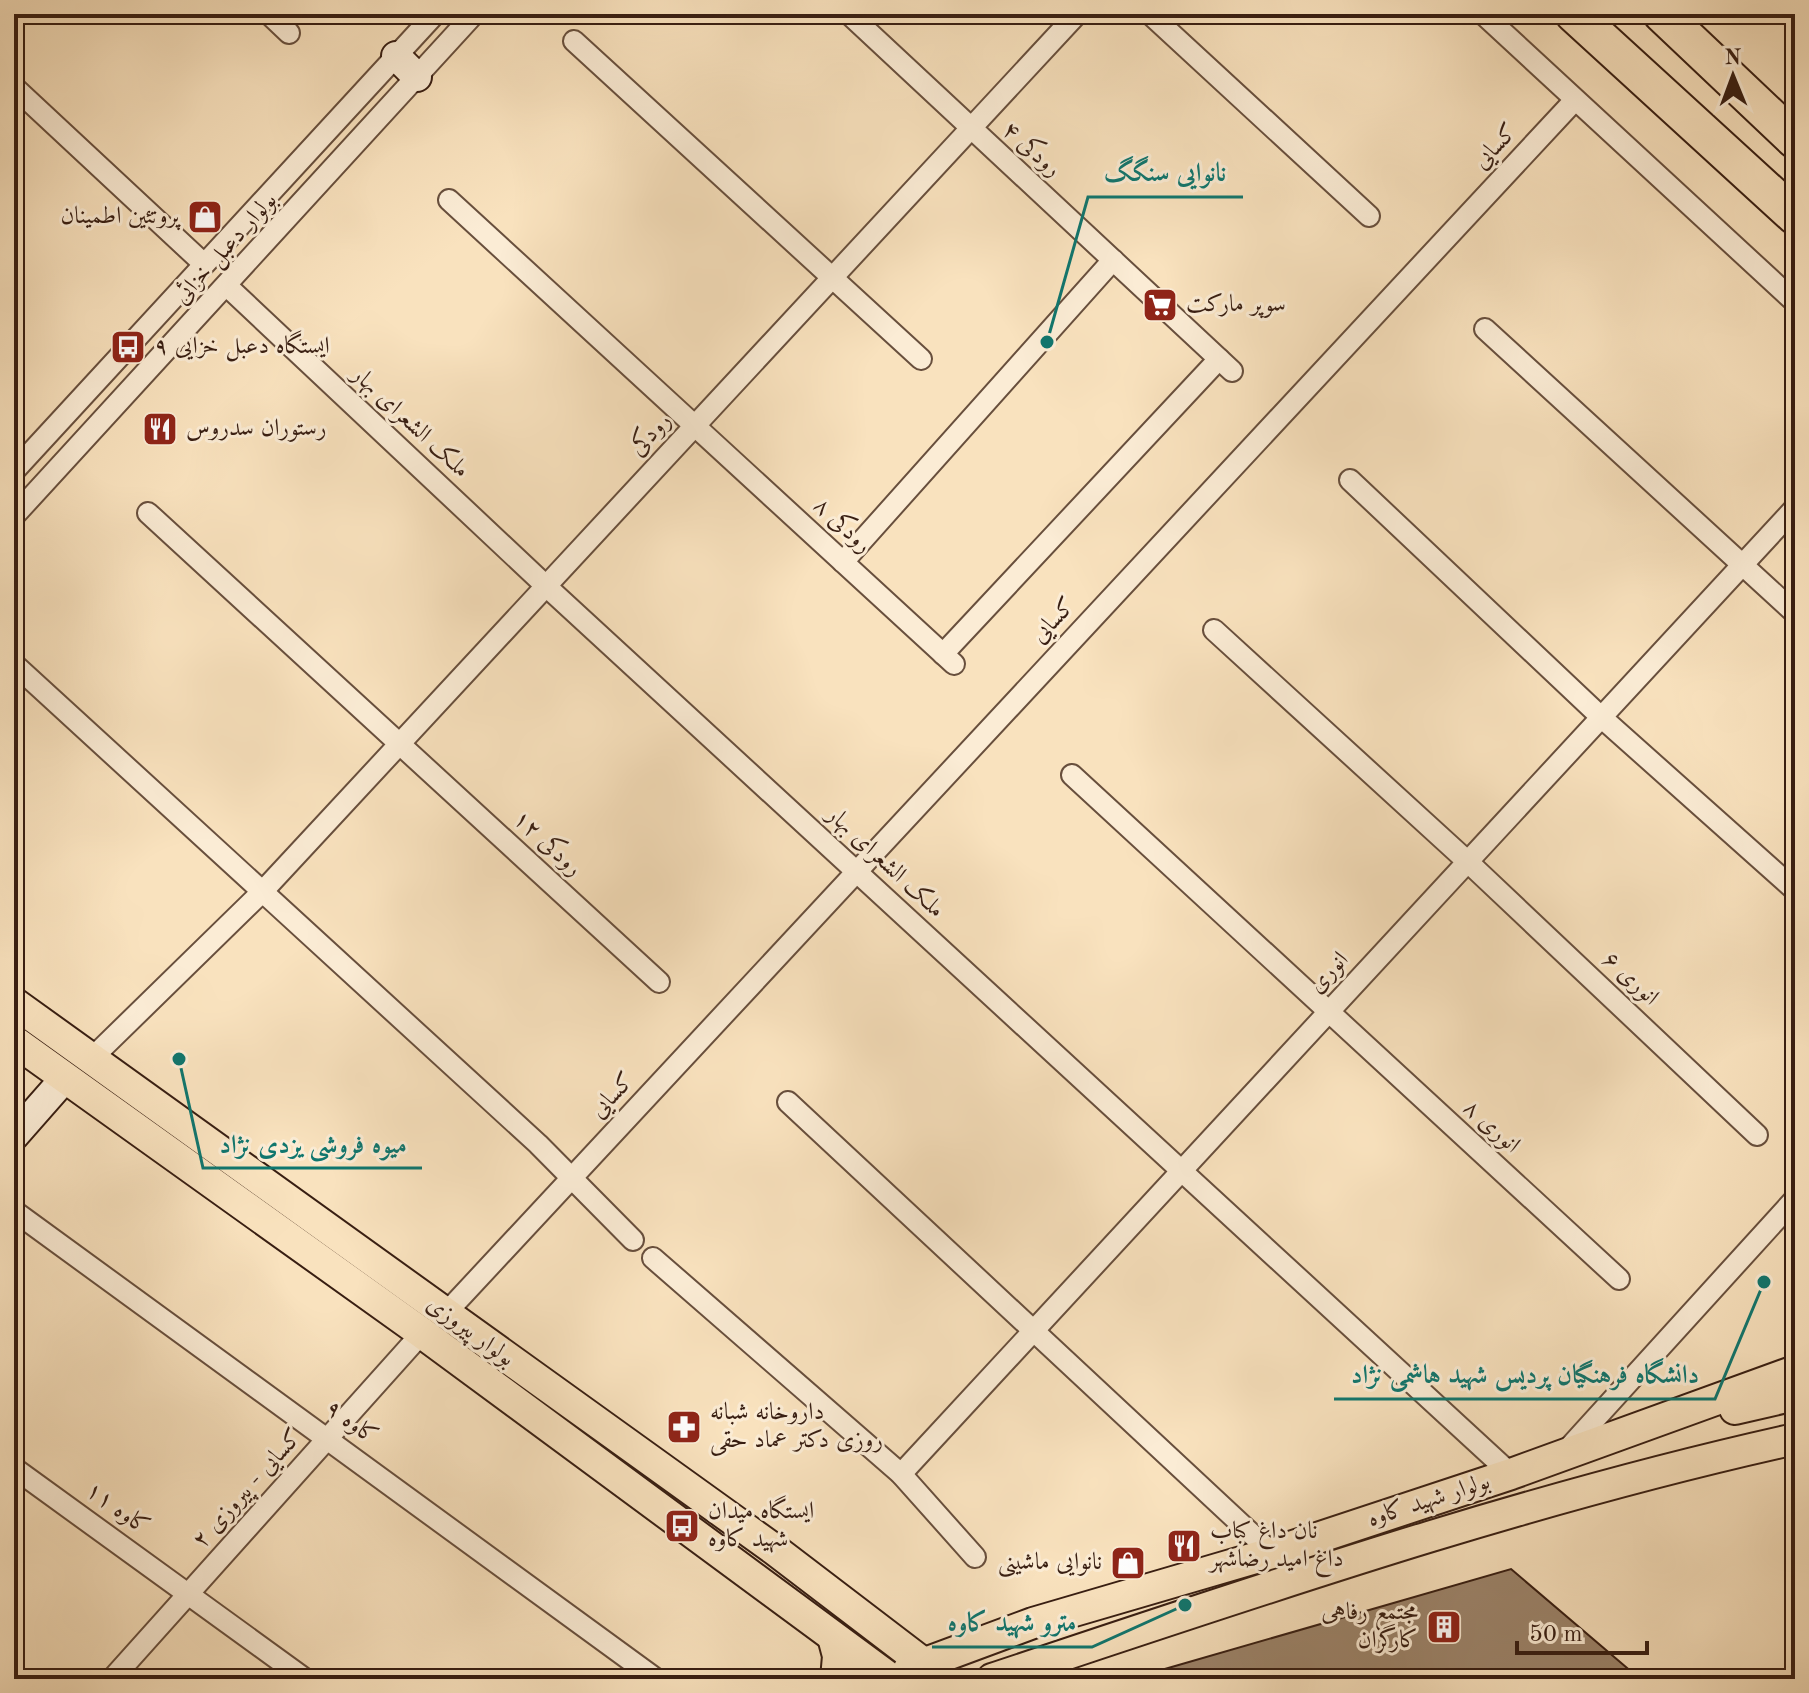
<svg xmlns="http://www.w3.org/2000/svg" width="1809" height="1693" font-family="'Old Standard TT',Amiri,serif">
  <style>
    .building { fill: #9c846b; stroke: #381e12; stroke-width: 2 }
    .lines { fill: none; stroke-linecap: round; stroke-linejoin: round }
    .street-casing { stroke: #684f3d; stroke-width: 24 }
    .secondary-casing { stroke: #381e12; stroke-width: 32 }
    .primary-casing { stroke: #381e12; stroke-width: 34 }
    .highway-casing { stroke: #381e12; stroke-width: 40 }
    .street { stroke: #fbecd5; stroke-width: 20 }
    .secondary { stroke: #fbecd5; stroke-width: 28 }
    .primary { stroke: #f9e2be; stroke-width: 30 }
    .highway { stroke: #f9e2be; stroke-width: 36 }
    .labels { text-anchor: middle; dominant-baseline: central; stroke-width: 6; stroke-linejoin: round; paint-order: stroke }
    .street-label { font-size: 24px; fill: #381e12; stroke: #fbecd5 }
    .poi-label { font-size: 24px; fill: #381e12; stroke: #fbecd5; text-anchor: start }
    .leader { fill: none; stroke: #0f766e; stroke-width: 3 }
    .callout-dot { fill: #0f766e; stroke: #fbecd5; stroke-width: 3 }
    .callout-label { font-size: 26px; text-anchor: middle; font-weight: bold; fill: #0f766e; stroke: #fbecd5; stroke-width: 6; stroke-linejoin: round; paint-order: stroke }
  </style>
  <rect width="100%" height="100%" fill="#f9e2be"/>
  <filter id="stains"><feTurbulence type="fractalNoise" baseFrequency=".0025" numOctaves="4"/><feColorMatrix values="0 0 0 0 .2 0 0 0 0 .09 0 0 0 0 .02 0 0 0 .5 -.17"/></filter>
  <radialGradient id="worn" r=".72"><stop offset=".6" stop-color="#630" stop-opacity="0"/><stop offset="1" stop-color="#630" stop-opacity=".3"/></radialGradient>
  <polygon class="building" points="1511,1569 1640,1679 1145,1679 1144,1675"/>
  <g class="lines">
    <g class="street-casing">
      <g id="street">
        <polyline points="269,14 289,33"/>
        <polyline points="849,14 1232,371"/>
        <polyline points="1150,14 1369,216"/>
        <polyline points="1483,14 1795,302"/>
        <polyline points="574,41 921,359"/>
        <polyline points="14,87 204,264"/>
        <polyline points="449,200 954,664"/>
        <polyline points="228,287 546,586 1511,1474"/>
        <polyline points="1485,329 1795,613"/>
        <polyline points="14,471 435,14"/>
        <polyline points="1350,480 1601,717 1795,890"/>
        <polyline points="148,513 659,982"/>
        <polyline points="14,516 474,14"/>
        <polyline points="843,562 1113,260"/>
        <polyline points="1214,630 1468,862 1757,1135"/>
        <polyline points="943,654 1219,359"/>
        <polyline points="14,664 538,1144 633,1240"/>
        <polyline points="1072,775 1619,1279"/>
        <polyline points="91,1059 263,891 1077,14"/>
        <polyline points="788,1102 1272,1553"/>
        <polyline points="14,1211 656,1679"/>
        <polyline points="653,1258 901,1474 975,1557"/>
        <polyline points="445,1314 1574,101"/>
        <polyline points="1566,1451 1795,1199"/>
        <polyline points="14,1468 305,1679"/>
        <polyline points="901,1474 1795,508"/>
        <polyline points="112,1679 422,1333"/>
      </g>
    </g>
    <g class="secondary-casing">
      <g id="secondary">
        <polyline points="396,56 417,77"/>
        <polyline points="14,1136 65,1078"/>
      </g>
    </g>
    <g class="primary-casing">
      <g id="primary">
        <polyline points="14,1003 775,1550 944,1679"/>
        <polyline points="14,1041 422,1333 891,1679"/>
        <polyline points="1735,1409 1795,1395"/>
        <polyline points="833,1637 838,1656 836,1679"/>
        <polyline points="909,1669 1033,1623 1272,1553 1511,1474 1795,1371"/>
        <path d="M992 1679C1257 1591 1523 1499 1795 1439"/>
      </g>
    </g>
    <g class="highway-casing">
      <g id="highway">
        <polyline points="1574,14 1795,216"/>
        <polyline points="1662,14 1795,140"/>
      </g>
    </g>
    <use href="#street" class="street"/>
    <use href="#secondary" class="secondary"/>
    <use href="#primary" class="primary"/>
    <use href="#highway" class="highway"/>
  </g>
  <defs>
    <g id="shop-square" transform="scale(1.8)"><rect x="-9" y="-9" width="18" height="18" rx="4" fill="#8f2418" stroke="#fbecd5"/><path d="M-5-2.5h2.3a2.7 3.5 0 0 1 5.4 0H5L5.5 6h-11ZM-1.5-2.5h3a1.5 2.3 0 0 0-3 0Z" fill="#fff"/></g>
    <g id="supermarket-square" transform="scale(1.8)"><rect x="-9" y="-9" width="18" height="18" rx="4" fill="#8f2418" stroke="#fbecd5"/><path d="M-6-5.5h2.5l.6 2H6L4.5 2H-2.5L-4.4-4H-6ZM-1.5 3.2a1.3 1.3 0 1 0 .1 0ZM3 3.2a1.3 1.3 0 1 0 .1 0Z" fill="#fff"/></g>
    <g id="bus-square" transform="scale(1.8)"><rect x="-9" y="-9" width="18" height="18" rx="4" fill="#8f2418" stroke="#fbecd5"/><path d="M-5-6H5V4H4V6H2V4H-2V6H-4V4H-5ZM-3.5-4V0h7V-4ZM-3.5 1.2v1.5H-2V1.2ZM2 1.2v1.5H3.5V1.2Z" fill="#fff"/></g>
    <g id="restaurant-square" transform="scale(1.8)"><rect x="-9" y="-9" width="18" height="18" rx="4" fill="#8f2418" stroke="#fbecd5"/><path d="M-5-6h1v4h1v-4h1v4h1v-4h1v5L-1.5 .5V6h-2V.5L-5-1ZM5-6V6H3V1.5H1.5Q1.5-4 5-6Z" fill="#fff"/></g>
    <g id="pharmacy-square" transform="scale(1.8)"><rect x="-9" y="-9" width="18" height="18" rx="4" fill="#8f2418" stroke="#fbecd5"/><path d="M-2-6h4v4h4v4h-4v4h-4v-4h-4v-4h4Z" fill="#fff"/></g>
    <g id="building-square" transform="scale(1.8)"><rect x="-9" y="-9" width="18" height="18" rx="4" fill="#8f2418" stroke="#fbecd5"/><path d="M-4-6H4V6H1V3H-1V6H-4ZM-2.5-4.3h1.7v1.8h-1.7ZM.8-4.3h1.7v1.8H.8ZM-2.5-1h1.7V.8h-1.7ZM.8-1h1.7V.8H.8Z" fill="#fff"/></g>
  </defs>
  <g fill-rule="evenodd">
    <use href="#shop-square" x="205" y="217"/>
    <use href="#supermarket-square" x="1160" y="305"/>
    <use href="#bus-square" x="128" y="347"/>
    <use href="#restaurant-square" x="160" y="429"/>
    <use href="#pharmacy-square" x="684" y="1427"/>
    <use href="#bus-square" x="682" y="1526"/>
    <use href="#restaurant-square" x="1184" y="1546"/>
    <use href="#shop-square" x="1128" y="1563"/>
    <use href="#building-square" x="1444" y="1627"/>
  </g>
  <g class="labels">
    <g class="street-label">
      <text transform="translate(1496 147) rotate(-47)">کسایی</text>
      <text transform="translate(1031 150) rotate(42)">رودکی ۴</text>
      <text transform="translate(226 249) rotate(-48)">بولوار دعبل خزائی</text>
      <text transform="translate(410 423) rotate(43)">ملک الشعرای بهار</text>
      <text transform="translate(651 435) rotate(-47)">رودکی</text>
      <text transform="translate(842 526) rotate(43)">رودکی ۸</text>
      <text transform="translate(1054 621) rotate(-47)">کسایی</text>
      <text transform="translate(547 844) rotate(43)">رودکی ۱۲</text>
      <text transform="translate(885 863) rotate(43)">ملک الشعرای بهار</text>
      <text transform="translate(1329 973) rotate(-47)">انوری</text>
      <text transform="translate(1630 979) rotate(43)">انوری ۶</text>
      <text transform="translate(613 1096) rotate(-47)">کسایی</text>
      <text transform="translate(1491 1127) rotate(42)">انوری ۸</text>
      <text transform="translate(470 1332) rotate(36)">بولوار پیروزی</text>
      <text transform="translate(351 1423) rotate(36)">کاوه ۹</text>
      <text transform="translate(248 1489) rotate(-48)">کسایی - پیروزی ۲</text>
      <text transform="translate(1429 1501) rotate(-18)">بولوار شهید کاوه</text>
      <text transform="translate(117 1509) rotate(36)">کاوه ۱۱</text>
    </g>
    <g class="poi-label">
      <text x="179" y="217" text-anchor="end">پروتئین اطمینان</text>
      <text x="1186" y="305">سوپر مارکت</text>
      <text x="154" y="347">ایستگاه دعبل خزایی ۹</text>
      <text x="186" y="429">رستوران سدروس</text>
      <text x="710" y="1413">داروخانه شبانه<tspan x="710" dy="28">روزی دکتر عماد حقی</tspan></text>
      <text x="708" y="1512">ایستگاه میدان<tspan x="708" dy="28">شهید کاوه</tspan></text>
      <text x="1210" y="1532">نان داغ کباب<tspan x="1210" dy="28">داغ امید رضاشهر</tspan></text>
      <text x="1102" y="1563" text-anchor="end">نانوایی ماشینی</text>
      <text x="1418" y="1613" text-anchor="end">مجتمع رفاهی<tspan x="1418" dy="28">کارگران</tspan></text>
    </g>
  </g>
  <path class="leader" d="M1047 342L1088 197H1243M179 1059L203 1168H422M1764 1282L1715 1399H1334M1185 1605L1092 1647H932"/>
  <g class="callout-dot">
    <circle cx="1047" cy="342" r="8"/>
    <circle cx="179" cy="1059" r="8"/>
    <circle cx="1764" cy="1282" r="8"/>
    <circle cx="1185" cy="1605" r="8"/>
  </g>
  <g class="callout-label">
    <text x="1165" y="181">نانوایی سنگگ</text>
    <text x="313" y="1153">میوه فروشی یزدی نژاد</text>
    <text x="1525" y="1383">دانشگاه فرهنگیان پردیس شهید هاشمی نژاد</text>
    <text x="1012" y="1631">مترو شهید کاوه</text>
  </g>
  <rect width="1809" height="1693" fill="none" stroke="#f9e2be" stroke-width="48"/>
  <rect x="16" y="16" width="1777" height="1661" fill="none" stroke="#381e12" stroke-width="4"/>
  <rect x="24" y="24" width="1761" height="1645" fill="none" stroke="#381e12" stroke-width="2"/>
  <g transform="translate(1733 76) rotate(359)" stroke="#fbecd5" stroke-width="6" paint-order="stroke">
  <path d="M0-6L14 30L0 20L-14 30Z" fill="#381e12"/>
  <text y="-12" font-size="22" font-weight="bold" text-anchor="middle" fill="#381e12">N</text>
  </g>
  <path d="M1517 1641v12h130v-12" fill="none" stroke="#381e12" stroke-width="4"/>
  <text x="1529" y="1641" font-size="24" fill="#381e12" stroke="#fbecd5" stroke-width="6" paint-order="stroke">50 m</text>
  <rect width="100%" height="100%" filter="url(#stains)"/>
  <rect width="100%" height="100%" fill="url(#worn)"/>
</svg>
